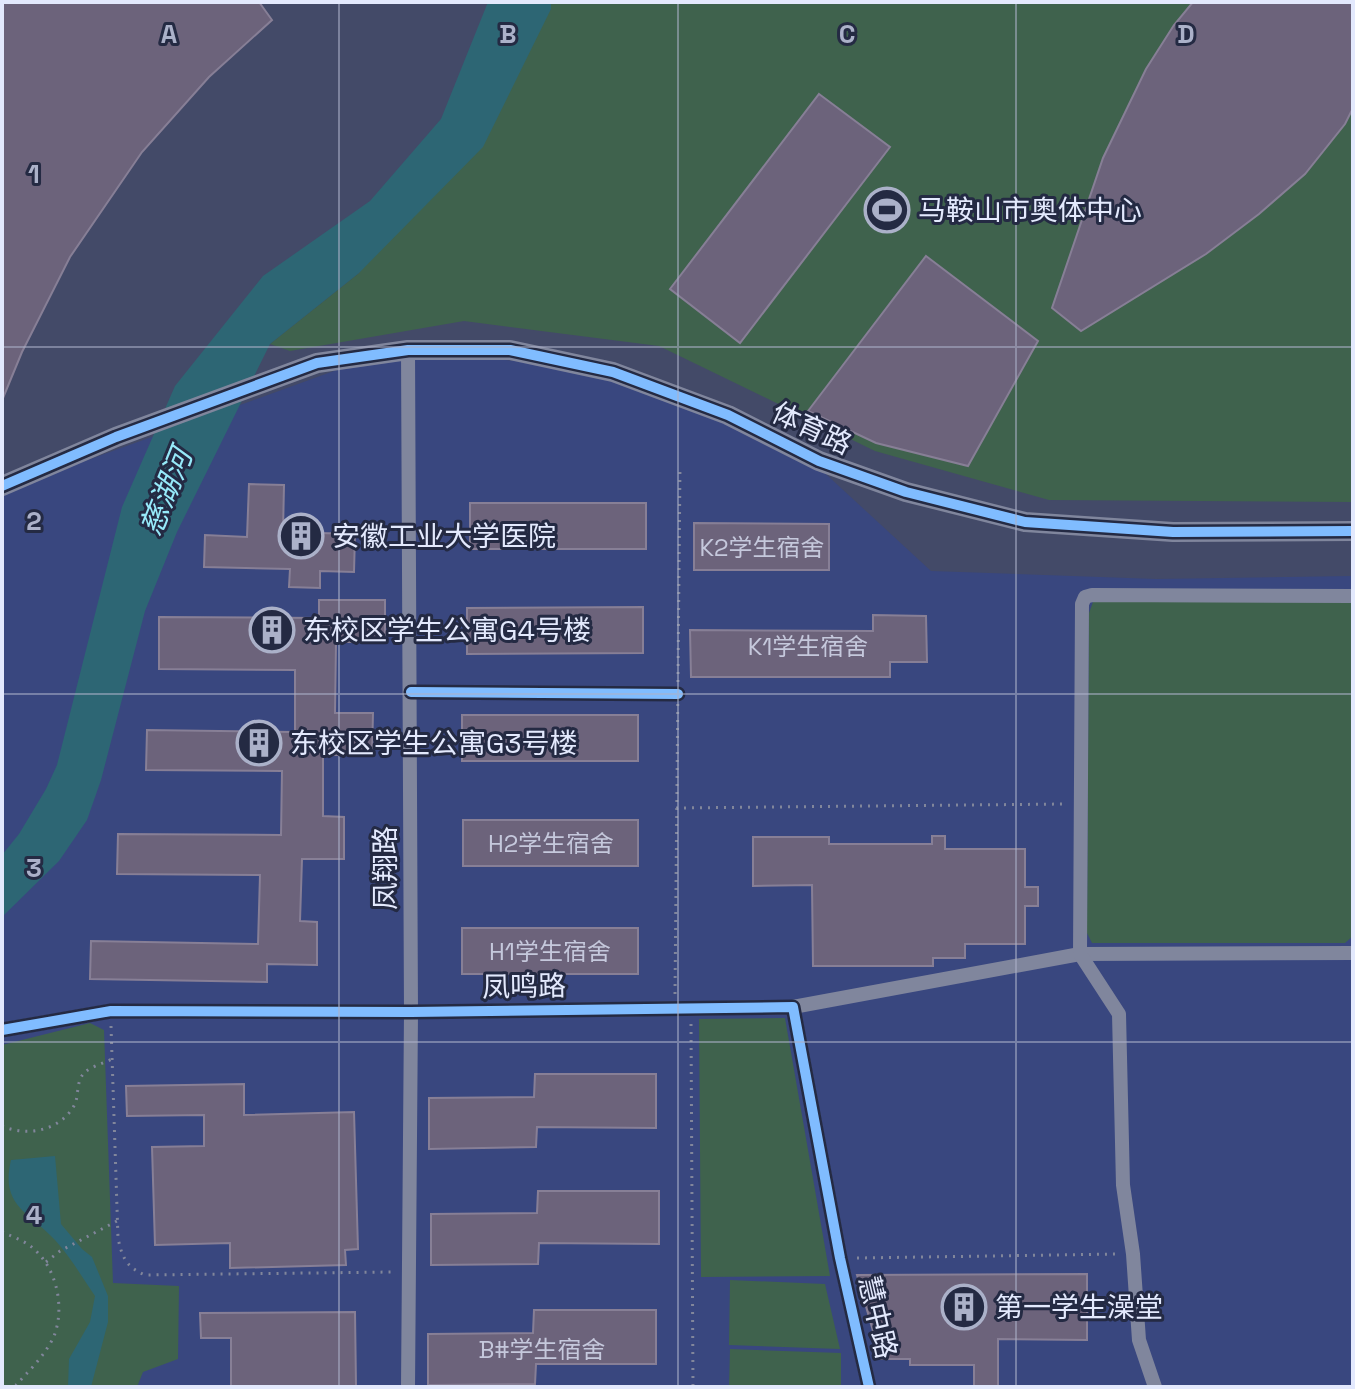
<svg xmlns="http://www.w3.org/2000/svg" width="1355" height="1389" font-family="'Space Grotesk','Noto Sans SC',sans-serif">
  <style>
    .built { fill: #39477f }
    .green { fill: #3f624d }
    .water { fill: #2d6674 }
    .building { fill: #6c637b; stroke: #877f96; stroke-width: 2 }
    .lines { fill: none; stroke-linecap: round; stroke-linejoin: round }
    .path { stroke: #81869b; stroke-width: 3; stroke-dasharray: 2 6; stroke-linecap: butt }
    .street { stroke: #80869d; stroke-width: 14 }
    .secondary { stroke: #80869d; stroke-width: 20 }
    .cycleway-casing { stroke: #242a43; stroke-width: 15 }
    .cycleway { stroke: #80bcff; stroke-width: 10 }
    .grid { fill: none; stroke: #abb1c9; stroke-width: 2; stroke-opacity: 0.55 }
    .labels { text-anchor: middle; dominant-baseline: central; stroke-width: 6; stroke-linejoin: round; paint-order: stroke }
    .number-label { font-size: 24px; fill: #c5c8dc }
    .poi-label { font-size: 28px; fill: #e3e9fd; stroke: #242a43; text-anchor: start }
    .street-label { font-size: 28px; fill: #e3e9fd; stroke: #242a43 }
    .water-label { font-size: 30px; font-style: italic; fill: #96e9f9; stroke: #242a43 }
    .grid-label { font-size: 26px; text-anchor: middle; font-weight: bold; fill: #abb1c9; stroke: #242a43; stroke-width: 6; stroke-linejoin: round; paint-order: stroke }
  </style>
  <rect width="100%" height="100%" fill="#434a68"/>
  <polygon class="built" points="451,354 613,372 803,453 931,571 1156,579 1353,576 1353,1387 2,1387 2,491 345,367"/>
  <g class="green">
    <polygon points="551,2 1353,2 1353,502 1049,500 875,451 659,346 464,321 290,351 270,344 359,273 551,9"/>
    <polygon points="1093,602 1353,602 1353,936 1345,943 1092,943 1087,933 1089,613"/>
    <polygon points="785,1018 830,1276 701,1277 699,1019"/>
    <polygon points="90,1023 104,1030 113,1283 179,1286 178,1359 143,1372 137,1387 2,1387 2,1045"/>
    <polygon points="730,1280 825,1284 840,1349 729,1345"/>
    <polygon points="730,1349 841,1353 841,1387 729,1387"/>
  </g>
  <g class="water">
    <polygon points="488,2 551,2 551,9 483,147 359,273 270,344 177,532 145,611 101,780 87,820 59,861 2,917 2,855 19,834 46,789 57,765 122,507 175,386 263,276 370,201 441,119"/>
    <path d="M55 1156 61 1224 82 1249 92 1257 108 1296V1322L91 1387H68L69 1359 90 1322 95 1296C82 1277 71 1258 55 1240 29 1212 0 1206 11 1160Z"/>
  </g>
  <g class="building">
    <polygon points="2,2 259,2 272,20 209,77 142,152 70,257 22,352 3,398"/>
    <polygon points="1193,2 1353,2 1353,108 1345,124 1305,174 1259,214 1206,254 1081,331 1052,308 1103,158 1146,69 1174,25"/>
    <polygon points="819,94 890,147 740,343 670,289"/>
    <polygon points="926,256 1038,341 968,466 876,443 808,411"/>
    <polygon points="249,484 284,485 283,532 355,534 354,572 320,571 320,588 289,587 290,569 204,567 205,535 247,537"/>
    <rect x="470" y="503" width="176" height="46"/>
    <polygon points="694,523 829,524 829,570 694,570"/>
    <polygon points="319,600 385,600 385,642 336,642 335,713 373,713 372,755 323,755 323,816 344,817 344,859 302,859 300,921 317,922 317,965 267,964 267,982 90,979 91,941 258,944 260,875 117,874 118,834 281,835 282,771 146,770 147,730 295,732 295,670 159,669 159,617 319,618"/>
    <polygon points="643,607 643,653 467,654 467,608"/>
    <polygon points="873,615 926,616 927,662 890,662 890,677 691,677 690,630 873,631"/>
    <rect x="462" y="715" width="176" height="46"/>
    <rect x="463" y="820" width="175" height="46"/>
    <polygon points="932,836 945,836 945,849 1025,849 1025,887 1038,887 1038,906 1025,906 1025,944 965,944 965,958 933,958 933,966 813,966 812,885 753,886 753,837 829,837 829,844 932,844"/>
    <rect x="462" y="928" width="176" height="46"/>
    <polygon points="535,1074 656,1074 656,1128 537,1127 536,1147 429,1149 429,1098 534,1097"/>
    <polygon points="244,1084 244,1115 354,1112 358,1249 345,1250 346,1265 230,1268 230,1243 155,1245 152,1147 204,1146 204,1115 127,1116 126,1086"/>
    <polygon points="538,1191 659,1191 659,1244 539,1243 538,1264 431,1265 431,1214 537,1213"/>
    <polygon points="1087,1274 1087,1340 998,1339 998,1387 974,1387 974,1365 910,1365 910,1359 881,1359 857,1275"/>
    <polygon points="534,1310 656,1310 656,1364 536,1364 535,1384 428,1385 428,1334 533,1333"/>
    <polygon points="355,1312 356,1387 231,1387 231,1338 201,1338 200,1313"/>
  </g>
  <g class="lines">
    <g class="path">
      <polyline points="425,692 678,694"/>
      <polyline points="676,808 1065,804"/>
      <polyline points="675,994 680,466"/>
      <polyline points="691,1024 693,1387"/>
      <path d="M111 1026 118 1238C122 1257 126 1267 145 1275L392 1272"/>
      <path d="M2 1126C27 1137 61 1131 75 1104 79 1094 76 1082 84 1073 90 1067 104 1063 112 1059"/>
      <path d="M2 1232C13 1237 26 1241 35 1250 57 1270 65 1308 54 1336 46 1354 30 1370 16 1385L9 1387"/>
      <polyline points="857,1258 1118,1254"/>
      <polyline points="46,1262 60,1251 117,1221"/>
    </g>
    <g class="street">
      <polyline points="793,1007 1080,954 1353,953"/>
      <polyline points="2,1030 111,1011 411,1012 793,1007 840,1258 869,1387"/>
      <polyline points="408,1387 411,1012 408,350"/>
      <polyline points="1155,1387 1139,1340 1133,1254 1123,1185 1119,1014 1080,954 1082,604 1085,597 1092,595 1353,596"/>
    </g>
    <polyline class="secondary" points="2,486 116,437 317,363 408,350 510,350 613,372 728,415 819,461 906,492 1025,522 1173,532 1353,531"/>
    <g class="cycleway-casing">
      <g id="cycleway">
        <polyline points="2,486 116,437 317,363 408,350 510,350 613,372 728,415 819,461 906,492 1025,522 1173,532 1353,531"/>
        <polyline points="411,692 678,694"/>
        <polyline points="2,1030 111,1011 411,1012 793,1007 840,1258 869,1387"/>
      </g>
    </g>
    <use href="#cycleway" class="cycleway"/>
  </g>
  <path class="grid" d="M339 2V1387M678 2V1387M1016 2V1387M2 347H1353M2 694H1353M2 1042H1353"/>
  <defs>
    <g id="stadium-ring" transform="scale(2.3)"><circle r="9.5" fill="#242a43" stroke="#abb1c9" stroke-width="1.5"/><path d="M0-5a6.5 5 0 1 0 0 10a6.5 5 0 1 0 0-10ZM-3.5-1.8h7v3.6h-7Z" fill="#abb1c9"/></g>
    <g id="building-ring" transform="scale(2.3)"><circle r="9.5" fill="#242a43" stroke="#abb1c9" stroke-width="1.5"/><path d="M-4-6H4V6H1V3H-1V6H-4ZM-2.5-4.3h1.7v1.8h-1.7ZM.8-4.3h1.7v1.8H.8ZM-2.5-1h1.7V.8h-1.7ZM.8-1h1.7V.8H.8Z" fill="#abb1c9"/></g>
  </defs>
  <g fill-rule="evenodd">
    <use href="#stadium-ring" x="887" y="210"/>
    <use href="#building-ring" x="301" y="536"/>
    <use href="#building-ring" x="272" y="630"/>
    <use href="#building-ring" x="259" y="743"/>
    <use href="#building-ring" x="964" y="1307"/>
  </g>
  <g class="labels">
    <g class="number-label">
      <text x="762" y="547">K2学生宿舍</text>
      <text x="808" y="646">K1学生宿舍</text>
      <text x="551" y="843">H2学生宿舍</text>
      <text x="550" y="951">H1学生宿舍</text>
      <text x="542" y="1349">B#学生宿舍</text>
    </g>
    <g class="poi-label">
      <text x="918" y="210">马鞍山市奥体中心</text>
      <text x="332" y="536">安徽工业大学医院</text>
      <text x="303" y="630">东校区学生公寓G4号楼</text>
      <text x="290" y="743">东校区学生公寓G3号楼</text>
      <text x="995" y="1307">第一学生澡堂</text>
    </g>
    <g class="street-label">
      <text transform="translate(812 428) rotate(25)">体育路</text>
      <text transform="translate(385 868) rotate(-90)">凤翔路</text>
      <text transform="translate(524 986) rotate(-1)">凤鸣路</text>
      <text transform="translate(878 1317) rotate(77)">慧中路</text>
    </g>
    <g class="water-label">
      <text transform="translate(166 492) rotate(-68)">慈湖河</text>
    </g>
  </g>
  <g class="grid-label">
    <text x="169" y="43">A</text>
    <text x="508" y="43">B</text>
    <text x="847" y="43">C</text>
    <text x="1186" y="43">D</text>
    <text x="34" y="183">1</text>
    <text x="34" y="530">2</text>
    <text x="34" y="877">3</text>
    <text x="34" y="1224">4</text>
  </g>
  <rect width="1355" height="1389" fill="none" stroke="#e3e9fd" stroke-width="8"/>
</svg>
